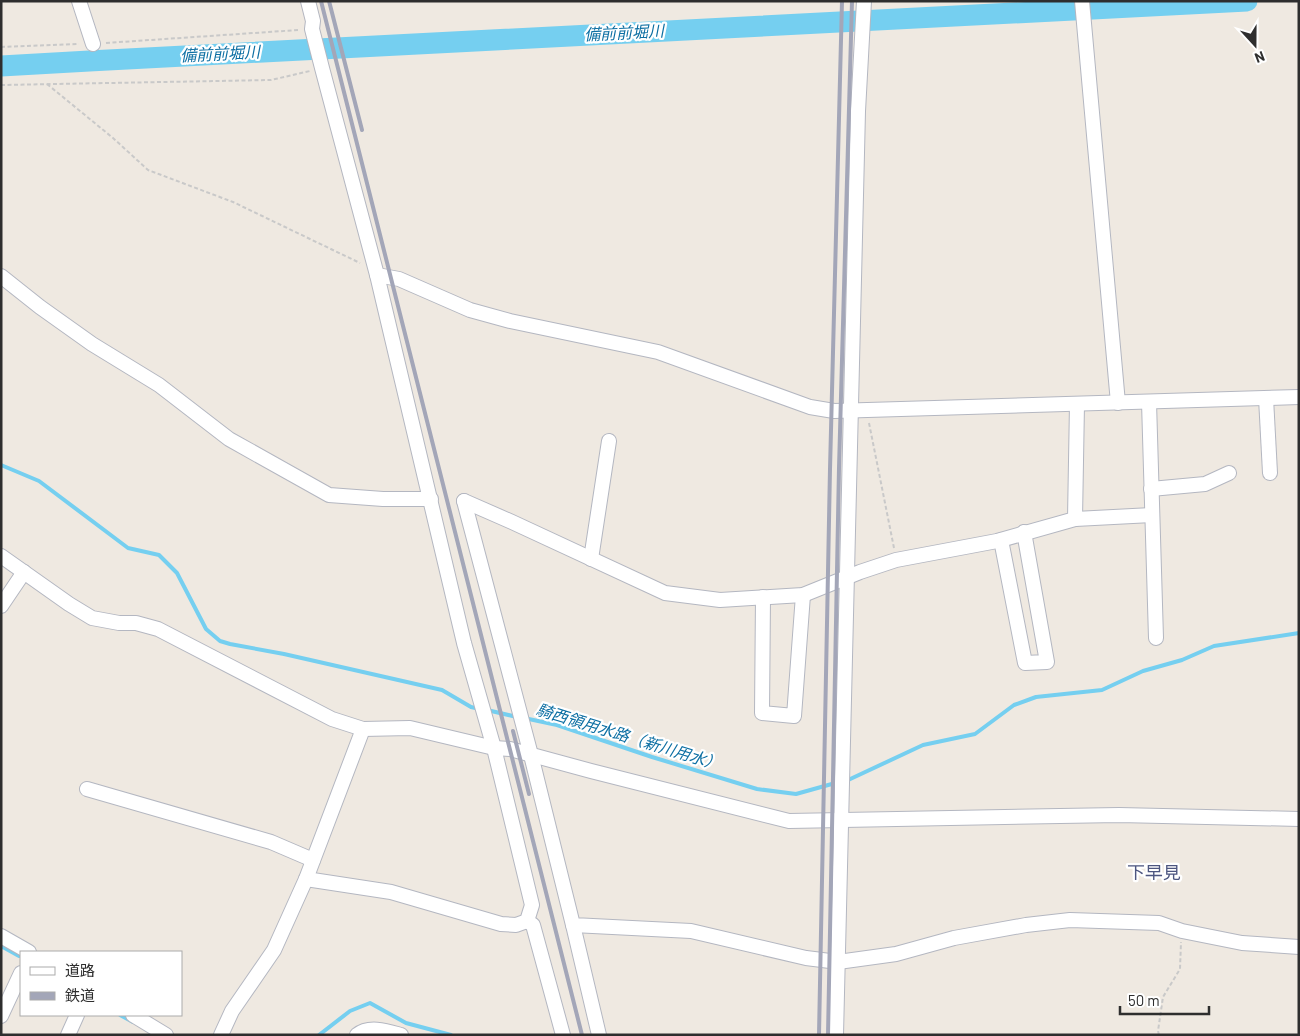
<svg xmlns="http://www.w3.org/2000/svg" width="1300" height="1036" font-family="Barlow,'Noto Sans JP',sans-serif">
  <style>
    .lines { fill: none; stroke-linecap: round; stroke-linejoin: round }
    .stream { stroke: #75cff0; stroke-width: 4 }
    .river { stroke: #75cff0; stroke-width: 21 }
    .minor-casing { stroke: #b4b7c1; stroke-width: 16 }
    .path { stroke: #c9c9c9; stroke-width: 2; stroke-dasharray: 4 2.5; stroke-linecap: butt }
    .minor { stroke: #fff; stroke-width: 14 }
    .rail { stroke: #a3a6b8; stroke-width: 4 }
    .labels { text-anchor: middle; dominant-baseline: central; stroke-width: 4.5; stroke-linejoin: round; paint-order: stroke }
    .water-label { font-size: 16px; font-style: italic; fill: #0d6fa3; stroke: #fff }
    .quarter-label { font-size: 18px; fill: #4d5680; stroke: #fff }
  </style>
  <rect width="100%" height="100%" fill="#efe9e1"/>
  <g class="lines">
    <g class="stream">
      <polyline points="1,465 39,481 128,548 159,555 177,573 206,629 220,641 230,644 284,654 442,690 471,707 480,709"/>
      <polyline points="487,710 517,717"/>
      <polyline points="524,718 557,725 652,757 757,789 796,794 839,782"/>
      <polyline points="846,781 923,745 975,734 1014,705 1036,697 1102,690 1143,671 1182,660 1214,646 1299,633"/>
      <polyline points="1,946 19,956"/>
      <polyline points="120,1015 133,1022"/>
      <polyline points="319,1035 350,1011 370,1003 406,1023 451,1035"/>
    </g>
    <path class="river" d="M1 66C416 42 831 19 1247 1"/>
    <g class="minor-casing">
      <g id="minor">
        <polyline points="79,1 93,44"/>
        <polyline points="1082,1 1118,403"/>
        <polyline points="377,275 399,279 470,310 510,321 658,352 810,407 834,411 1299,397"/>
        <polyline points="1,276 40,307 92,344 159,385 229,439 329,495 383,499 431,499"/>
        <polyline points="1266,398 1270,473"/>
        <polyline points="1149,402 1156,638"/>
        <polyline points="1151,489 1205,484 1229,473"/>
        <polyline points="464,501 531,755 573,925 691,931 806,958 838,962 896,954 954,938 1026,925 1070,920 1159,923 1182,931 1242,943 1299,947"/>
        <polyline points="464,501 512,522 665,593 720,600 803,595 860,572 896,560 997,541 1075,519 1077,404"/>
        <polyline points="1075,519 1152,515"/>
        <polyline points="1001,540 1025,663 1047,662 1024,532"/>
        <polyline points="1,556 69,604 92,618 119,623 136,623 158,629 332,719 363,729 410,728 494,748 510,749 591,771 789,821 1119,815 1299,819"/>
        <polyline points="591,559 609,441"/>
        <polyline points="763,597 762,713 794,716 803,595"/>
        <polyline points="1,606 24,572"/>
        <polyline points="87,789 271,842 313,860"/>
        <polyline points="306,879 391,892 501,924 516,925 527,921 532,905 494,748 464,643 377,275 322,68 312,29 313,21 308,1"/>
        <polyline points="527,921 533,925 563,1035"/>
        <polyline points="573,925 599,1035"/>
        <polyline points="1,936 29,952"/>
        <polyline points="133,1015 166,1035"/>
        <polyline points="1,1016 21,973"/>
        <polyline points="68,1035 77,1015"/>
        <polyline points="221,1035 232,1011 274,950 306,879 363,729"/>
        <path d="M357 1035C369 1025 387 1031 401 1035"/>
        <polyline points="836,1035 858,111 864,1"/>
      </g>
    </g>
    <g class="path">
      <polyline points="106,43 298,30"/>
      <polyline points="1,47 79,44"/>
      <polyline points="47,84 113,138 148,170 233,202 360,263"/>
      <polyline points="1,85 271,80 310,71"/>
      <polyline points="869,423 894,548"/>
      <polyline points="1159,1035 1158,1031 1163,997 1180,969 1181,942"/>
    </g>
    <use href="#minor" class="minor"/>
    <g class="rail">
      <path d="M321 1C409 345 495 690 582 1035"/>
      <polyline points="329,1 362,130"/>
      <polyline points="513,731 529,794"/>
      <polyline points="819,1035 830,469 842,1"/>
      <polyline points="828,1035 839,468 852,1"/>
    </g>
  </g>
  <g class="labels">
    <g class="water-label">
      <text transform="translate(624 32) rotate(-3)">備前前堀川</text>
      <text transform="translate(220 53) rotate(-3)">備前前堀川</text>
      <text transform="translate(629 736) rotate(17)">騎西領用水路（新川用水）</text>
    </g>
    <g class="quarter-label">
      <text x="1154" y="872">下早見</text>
    </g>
  </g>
  <rect width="1300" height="1036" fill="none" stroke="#2e2e2e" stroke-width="5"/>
  <rect x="20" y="951" width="162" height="65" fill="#ffffff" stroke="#ababab"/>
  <rect x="30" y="967" width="25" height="8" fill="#ffffff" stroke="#ababab"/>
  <text x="65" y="976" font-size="15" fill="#2e2e2e">道路</text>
  <rect x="30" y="992" width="25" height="8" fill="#a3a6b8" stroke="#ababab"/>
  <text x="65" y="1001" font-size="15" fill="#2e2e2e">鉄道</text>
  <g transform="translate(1255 45) rotate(159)" stroke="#ffffff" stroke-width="4" paint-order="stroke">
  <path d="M0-4L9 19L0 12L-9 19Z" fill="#2e2e2e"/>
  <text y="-8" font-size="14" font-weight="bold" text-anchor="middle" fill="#2e2e2e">N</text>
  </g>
  <path d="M1120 1006v8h89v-8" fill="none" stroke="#2e2e2e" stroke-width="2.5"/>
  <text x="1128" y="1006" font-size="15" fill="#2e2e2e" stroke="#ffffff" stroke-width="4" paint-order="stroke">50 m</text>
</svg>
